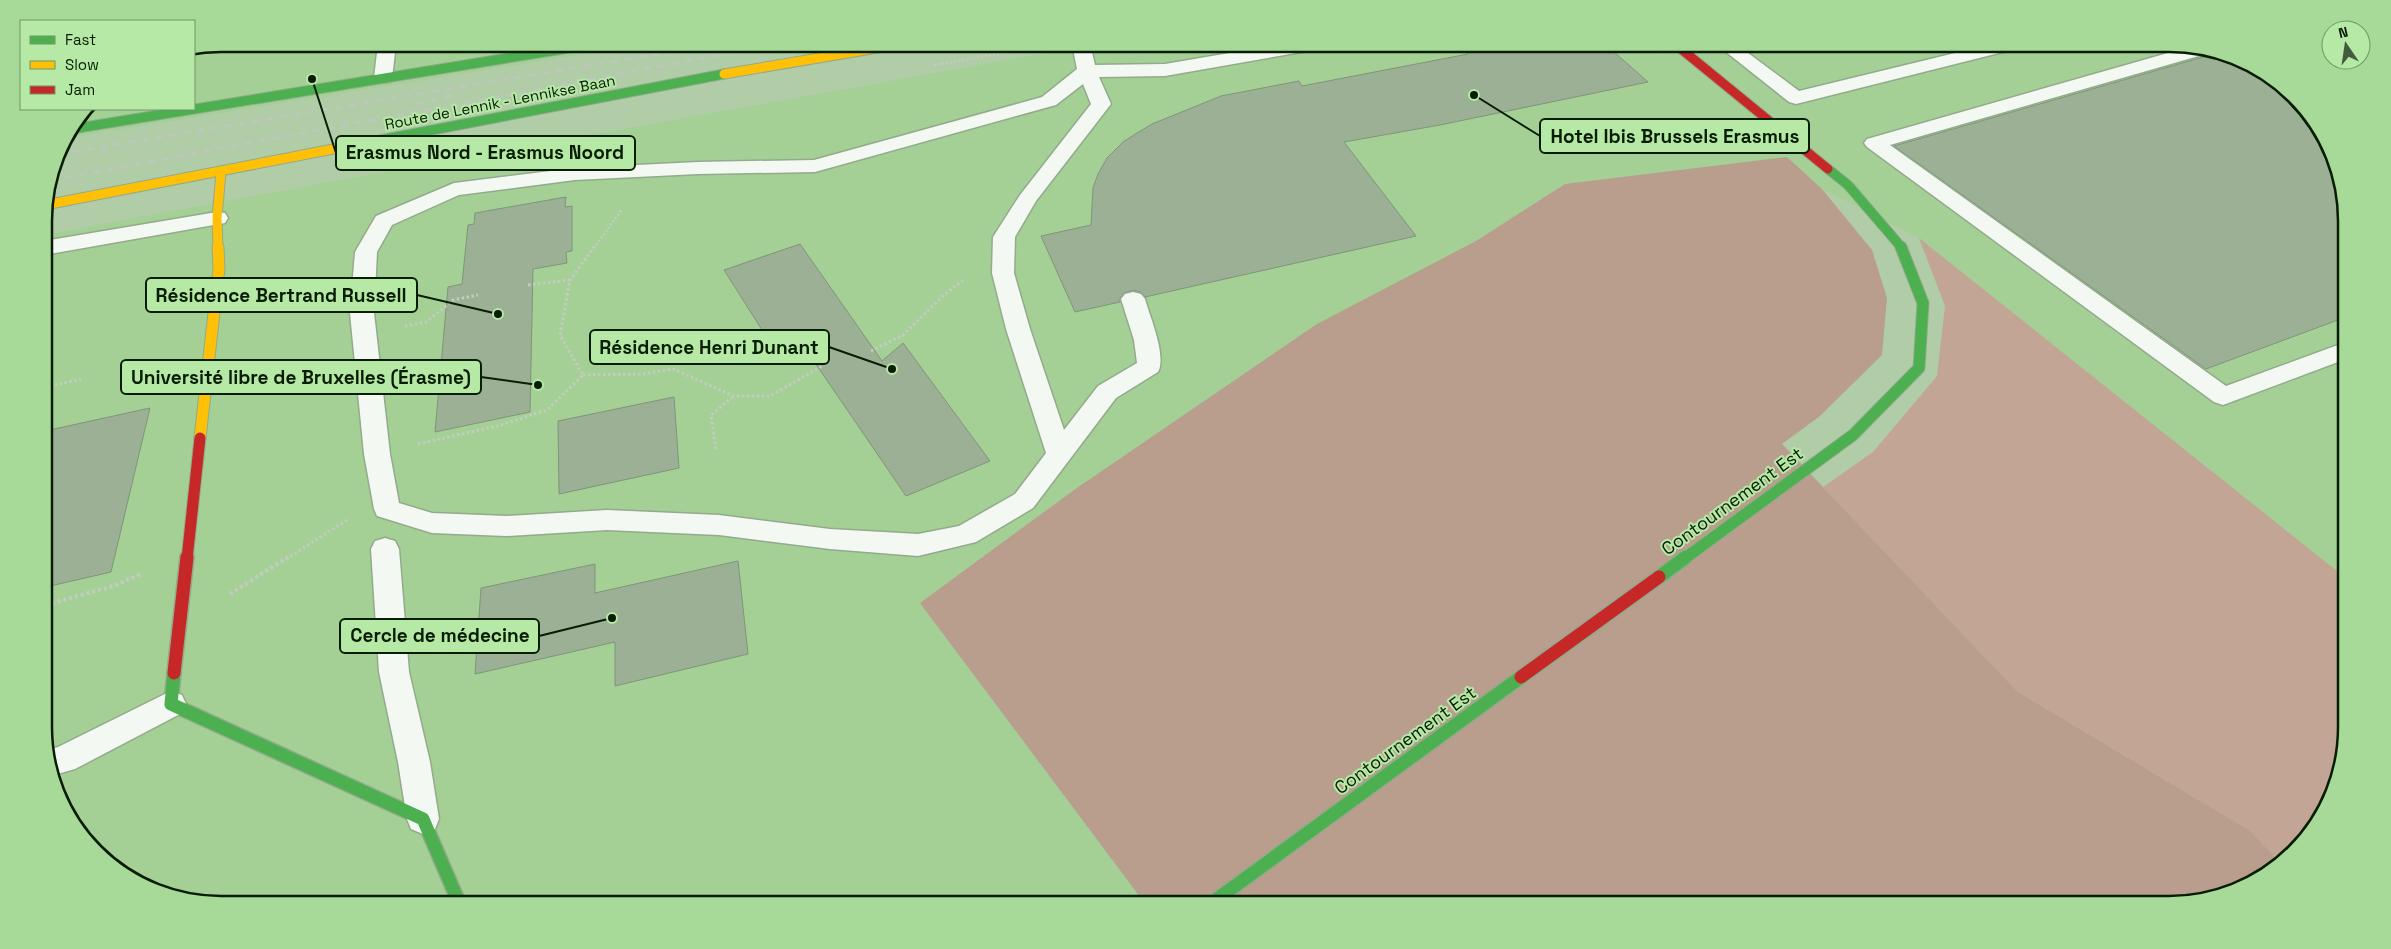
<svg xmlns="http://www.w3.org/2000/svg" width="2391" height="949" font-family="'Space Grotesk',sans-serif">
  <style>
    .built { fill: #a4d096 }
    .green { fill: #c2a595 }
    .forest { fill: #b99d8d }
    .building { fill: #9bb094; stroke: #7f9578 }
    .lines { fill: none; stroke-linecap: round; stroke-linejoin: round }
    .lane-casing { stroke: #93aa8c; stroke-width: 3 }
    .fast-far2-casing { stroke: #93aa8c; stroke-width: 11 }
    .fast-far1-casing { stroke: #93aa8c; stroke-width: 13 }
    .fast-casing { stroke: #93aa8c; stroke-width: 16 }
    .slow-far1-casing { stroke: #93aa8c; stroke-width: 11 }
    .slow-casing { stroke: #93aa8c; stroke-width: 13 }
    .jam-far2-casing { stroke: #93aa8c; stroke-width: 11 }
    .jam-far1-casing { stroke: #93aa8c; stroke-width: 13 }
    .jam-casing { stroke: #93aa8c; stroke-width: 16 }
    .path-far2 { stroke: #c3ccc0; stroke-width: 2.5; stroke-dasharray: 2 2; stroke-linecap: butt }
    .path-far1 { stroke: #c3ccc0; stroke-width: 3; stroke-dasharray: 2.5 2.5; stroke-linecap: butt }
    .path { stroke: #c3ccc0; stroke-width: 4; stroke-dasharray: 3 3; stroke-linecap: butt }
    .lane { fill: #f3f8f2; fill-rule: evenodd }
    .fast-far2 { stroke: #4caf50; stroke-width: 9 }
    .fast-far1 { stroke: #4caf50; stroke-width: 11 }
    .fast { stroke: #4caf50; stroke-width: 13 }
    .slow-far1 { stroke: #ffc107; stroke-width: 9 }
    .slow { stroke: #ffc107; stroke-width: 11 }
    .jam-far2 { stroke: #c62828; stroke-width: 9 }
    .jam-far1 { stroke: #c62828; stroke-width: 11 }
    .jam { stroke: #c62828; stroke-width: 13 }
    .rail { stroke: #bec7bb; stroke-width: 3; stroke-dasharray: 7 7; stroke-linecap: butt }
    .labels { text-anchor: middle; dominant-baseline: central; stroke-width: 4; stroke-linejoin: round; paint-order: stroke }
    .far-street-label { font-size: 15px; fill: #091c04; stroke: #b5e9a5 }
    .street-label { font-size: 18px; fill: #091c04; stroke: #b5e9a5 }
    .rim { fill: none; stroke: #091c04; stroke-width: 2.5 }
    .leader { fill: none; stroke: #091c04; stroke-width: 2 }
    .callout-dot { fill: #091c04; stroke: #b5e9a5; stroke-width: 2 }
    .callout { fill: #b5e9a5; stroke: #091c04; stroke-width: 2 }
    .callout-label { font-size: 19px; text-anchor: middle; font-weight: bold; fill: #091c04 }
  </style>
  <rect width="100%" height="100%" fill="#b0cda7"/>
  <g class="built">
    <polygon points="221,44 646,44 66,138 88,109 194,109 194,49"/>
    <polygon points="1096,44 1648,44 1684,73 1649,44 2170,44 2227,53 2269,74 2310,113 2346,198 2347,579 1919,238 1822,189 1787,157 1565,184 921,603 1146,905 221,905 164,896 88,845 47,762 44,235 329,182"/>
  </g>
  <polygon class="green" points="1919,238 2347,579 2347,728 2338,785 2311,836 2282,864 2249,830 2018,692 1823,487 1873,452 1937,376 1945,306"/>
  <polygon class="forest" points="1787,157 1822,189 1872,250 1887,298 1882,355 1820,416 1782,444 2018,692 2249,830 2282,864 2278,869 2227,896 2181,905 1146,905 920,603 1074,490 1317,324 1476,241 1565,184"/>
  <g class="building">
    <polygon points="1459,44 1605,44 1648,82 1440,125 1344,142 1416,236 1145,297 1141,292 1133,290 1124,293 1120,298 1120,302 1075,312 1041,236 1091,225 1093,188 1098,174 1107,158 1123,142 1137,133 1152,124 1221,96 1299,81 1302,86 1468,54"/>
    <polygon points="2214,51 2227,53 2269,74 2310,113 2346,198 2346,317 2206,369 1894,146 2210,55"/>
    <polygon points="566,197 565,207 572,206 572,251 566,252 567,263 533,269 530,412 435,432 448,287 462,284 468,225 474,224 475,213"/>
    <polygon points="800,244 882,361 903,343 990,461 906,496 809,354 783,363 724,270"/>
    <polygon points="674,397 679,468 559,494 558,421"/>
    <polygon points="150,408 111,572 46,587 45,431"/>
    <polygon points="738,561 748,654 615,686 615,642 475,674 481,588 595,564 595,593"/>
  </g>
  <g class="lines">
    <g class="lane-casing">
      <g id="lane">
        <polygon points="378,44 396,44 392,78 390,82 376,82 374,78"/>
        <path d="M1072 44H1090L1095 65 1165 64 1283 44H1322L1319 48 1313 50 1165 76 1099 77 1111 104 1036 201 1015 237 1014 273 1030 329 1064 430 1098 386 1137 363 1134 340 1121 299 1125 294 1133 292 1141 294 1145 299C1150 317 1167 356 1158 372L1116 398 1033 508 976 542 918 556 830 549 719 535 607 530 506 536 432 533 377 516 374 509 364 454 350 313 355 252 376 216 454 183 575 168 698 162 814 160 1042 97 1077 69ZM1083 84 1091 104 1020 195 993 237 992 273 1006 329 1046 453 1015 494 959 526 918 534 830 529 719 515 607 510 506 516 432 513 399 503 390 454 374 313 377 252 392 225 459 195 575 180 698 174 815 172 1056 105Z"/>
        <polygon points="1716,44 1736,44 1799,91 1992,44 2022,44 2019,48 1796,104 1789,102"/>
        <polygon points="2189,47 2210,50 2209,53 1890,145 2226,386 2346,342 2346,359 2223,405 2214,402 1867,147 1864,143 1867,139"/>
        <polygon points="217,212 225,213 228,218 225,223 44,255 44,241"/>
        <polygon points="385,538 395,541 399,549 409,672 430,762 439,819 435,829 423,834 411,829 407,819 398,762 379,672 371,549 375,541"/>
        <polygon points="171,691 182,695 186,704 182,713 75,769 54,775 47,762 47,750 58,747"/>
      </g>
    </g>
    <g class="fast-far2-casing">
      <g id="fast-far2">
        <polyline points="72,129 594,44"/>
        <polyline points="354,145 724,74"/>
        <polyline points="1828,169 1848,185 1902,248"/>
      </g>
    </g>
    <g class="fast-far1-casing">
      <polyline id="fast-far1" points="1684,559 1853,435 1919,368 1923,303 1901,247"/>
    </g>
    <g class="fast-casing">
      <g id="fast">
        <polyline points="1659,577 1686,557"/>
        <polyline points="174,673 171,704 423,819 460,905"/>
        <polyline points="1209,905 1521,677"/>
      </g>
    </g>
    <g class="slow-far1-casing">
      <g id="slow-far1">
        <polyline points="724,74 901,44"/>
        <polyline points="45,205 354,145"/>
        <polyline points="218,248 217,218 221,172"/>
      </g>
    </g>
    <g class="slow-casing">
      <polyline id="slow" points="200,438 219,268 218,247"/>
    </g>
    <g class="jam-far2-casing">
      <polyline id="jam-far2" points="1675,44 1828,169"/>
    </g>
    <g class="jam-far1-casing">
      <polyline id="jam-far1" points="187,559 200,438"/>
    </g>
    <g class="jam-casing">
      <g id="jam">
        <polyline points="174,673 187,557"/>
        <polyline points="1521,677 1659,577"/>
      </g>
    </g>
    <g class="path-far2">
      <polyline points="934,65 1044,46"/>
      <polyline points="594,248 622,209"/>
    </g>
    <g class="path-far1">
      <polyline points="528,285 570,280"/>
      <polyline points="405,326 426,322 453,300 478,295"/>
      <polyline points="871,351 903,335 945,294 963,280"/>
      <polyline points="583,375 643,374 673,369 734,396 770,396 824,365"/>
      <polyline points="45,387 81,379"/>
      <polyline points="418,444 501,425 547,410 583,375 560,335 570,280 594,247"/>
      <polyline points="716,449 711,415 734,396"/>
      <polyline points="286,559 347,520"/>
    </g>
    <g class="path">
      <polyline points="230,594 288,557"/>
      <polyline points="46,605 113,586 141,574"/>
    </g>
    <use href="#lane" class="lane"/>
    <use href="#fast-far2" class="fast-far2"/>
    <use href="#fast-far1" class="fast-far1"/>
    <use href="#fast" class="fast"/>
    <use href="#slow-far1" class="slow-far1"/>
    <use href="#slow" class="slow"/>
    <use href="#jam-far2" class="jam-far2"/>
    <use href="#jam-far1" class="jam-far1"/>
    <use href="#jam" class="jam"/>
    <g class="rail">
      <polyline points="417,104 451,96"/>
      <polyline points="59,154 718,44"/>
      <polyline points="52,180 779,44"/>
    </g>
  </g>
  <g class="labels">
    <g class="far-street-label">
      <text transform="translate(500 102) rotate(-11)">Route de Lennik - Lennikse Baan</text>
    </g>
    <g class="street-label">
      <text transform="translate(1732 501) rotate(-36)">Contournement Est</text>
      <text transform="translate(1405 740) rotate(-36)">Contournement Est</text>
    </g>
  </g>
  <path d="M0 0H2391V949H0ZM221 52H2169A169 169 0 0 1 2338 221V727A169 169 0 0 1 2169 896H221A169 169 0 0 1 52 727V221A169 169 0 0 1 221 52Z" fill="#a7d998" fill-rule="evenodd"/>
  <path class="rim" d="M221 52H2169A169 169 0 0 1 2338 221V727A169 169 0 0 1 2169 896H221A169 169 0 0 1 52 727V221A169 169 0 0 1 221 52Z"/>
  <path class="leader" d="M1474 95L1540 136M312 79L336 153M498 314L417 295M892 369L829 347M538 385L481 377M612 618L539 636"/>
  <g class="callout-dot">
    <circle cx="1474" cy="95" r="5"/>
    <circle cx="312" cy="79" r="5"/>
    <circle cx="498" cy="314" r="5"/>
    <circle cx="892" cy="369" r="5"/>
    <circle cx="538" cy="385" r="5"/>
    <circle cx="612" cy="618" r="5"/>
  </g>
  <g class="callout">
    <rect x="1540" y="119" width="269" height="34" rx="5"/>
    <rect x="336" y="136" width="299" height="34" rx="5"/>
    <rect x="146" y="278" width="271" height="34" rx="5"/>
    <rect x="590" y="330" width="239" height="34" rx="5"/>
    <rect x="121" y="360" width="360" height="34" rx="5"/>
    <rect x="340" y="619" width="199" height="34" rx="5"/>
  </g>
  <g class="callout-label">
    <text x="1675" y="143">Hotel Ibis Brussels Erasmus</text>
    <text x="485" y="159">Erasmus Nord - Erasmus Noord</text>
    <text x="281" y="302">Résidence Bertrand Russell</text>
    <text x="709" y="354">Résidence Henri Dunant</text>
    <text x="301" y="384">Université libre de Bruxelles (Érasme)</text>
    <text x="440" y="642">Cercle de médecine</text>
  </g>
  <rect x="20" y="20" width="175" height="90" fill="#b5e9a5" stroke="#709765"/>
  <rect x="30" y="36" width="25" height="8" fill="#4caf50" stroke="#709765"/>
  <text x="65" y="45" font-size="15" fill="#091c04">Fast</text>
  <rect x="30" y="61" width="25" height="8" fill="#ffc107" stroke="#709765"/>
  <text x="65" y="70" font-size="15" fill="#091c04">Slow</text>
  <rect x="30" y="86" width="25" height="8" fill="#c62828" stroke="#709765"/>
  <text x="65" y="95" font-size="15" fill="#091c04">Jam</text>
  <g transform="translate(2346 45) rotate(347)"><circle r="24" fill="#b5e9a5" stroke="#709765"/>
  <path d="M0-4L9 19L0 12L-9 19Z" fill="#435a3d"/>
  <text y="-8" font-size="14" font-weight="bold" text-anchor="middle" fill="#091c04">N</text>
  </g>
</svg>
